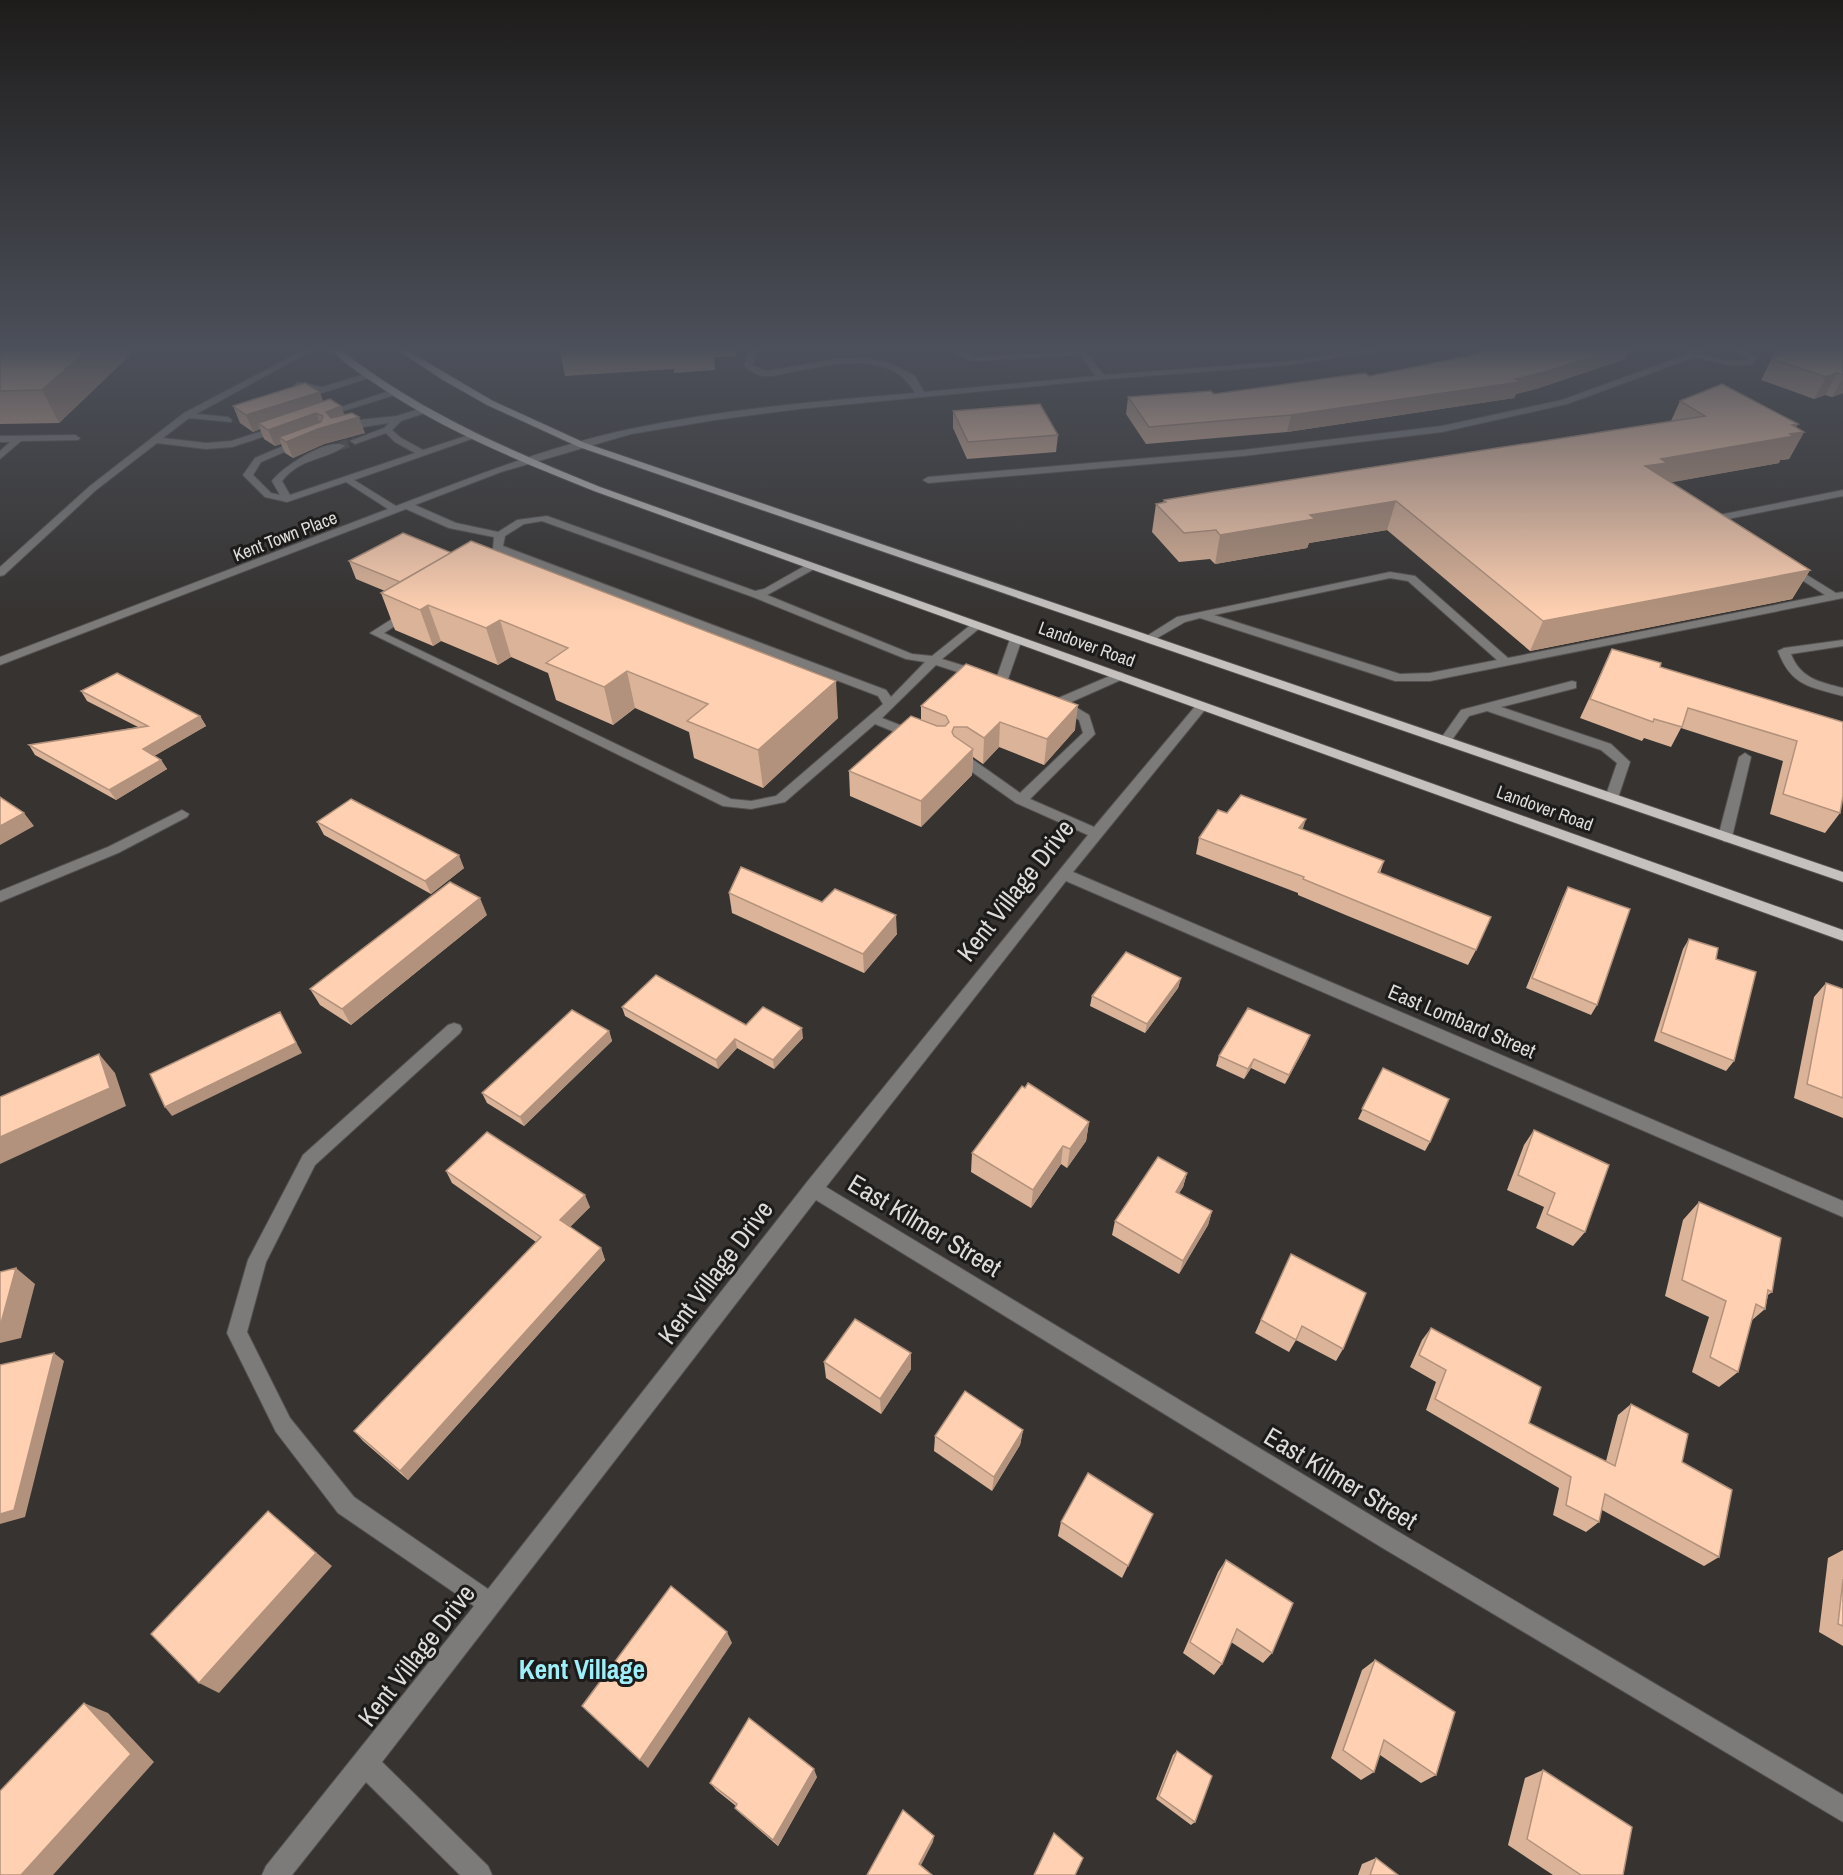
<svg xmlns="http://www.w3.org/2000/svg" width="1843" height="1875" font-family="'Archivo Narrow',sans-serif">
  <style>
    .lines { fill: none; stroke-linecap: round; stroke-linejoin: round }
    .minor-tunnel { stroke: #4f4c4a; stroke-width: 9; stroke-dasharray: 9 4.5; stroke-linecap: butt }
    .minor-casing { stroke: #545150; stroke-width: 2 }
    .major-casing { stroke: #545150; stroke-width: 2 }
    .minor { fill: #7c7b7a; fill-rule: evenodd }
    .major { fill: #c4c1bf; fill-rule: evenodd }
    .wall { fill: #dbb398 }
    .shaded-wall { fill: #b2927c }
    .building { fill: #ffd0b1; stroke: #b2927c; stroke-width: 1.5 }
    .labels { text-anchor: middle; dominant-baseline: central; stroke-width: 6; stroke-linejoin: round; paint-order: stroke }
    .far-street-label { font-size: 18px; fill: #dedcdb; stroke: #1c1b1a }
    .street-label { font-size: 21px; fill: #dedcdb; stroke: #1c1b1a }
    .near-street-label { font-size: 26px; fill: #dedcdb; stroke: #1c1b1a }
    .near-neighbourhood-label { font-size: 27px; font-weight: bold; fill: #9eeff9; stroke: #1c1b1a }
  </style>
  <rect width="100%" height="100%" fill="#363331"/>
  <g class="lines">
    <polyline class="minor-tunnel" points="340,446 355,441"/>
    <g class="minor-casing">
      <g id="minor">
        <polygon points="302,351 311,351 196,414 228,417 232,420 231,422 189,418 163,438 206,443 231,441 281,425 284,426 284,430 232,447 206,449 157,443 96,490 4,575 0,576 0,567 90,486 184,413"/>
        <path d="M750 351H758L752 365 766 371 837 359 866 358 890 363 915 376 924 392 1096 376 1080 355 974 361 960 357 956 351H964L975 357 1085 351 1104 375 1290 361 1360 351H1378L1290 365 1108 379 799 409 715 420 631 434 501 472 415 505 456 523 498 532 517 520 547 516 755 591 764 589 808 564H816V568L767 595 912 654 932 656 973 623H981V627L942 659 984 672V678H976L936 665 882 718 920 733 922 736 920 739H912L875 724 785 802 780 803 751 809 723 806 370 633 406 610H414V614L384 633 731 799 751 801 776 796 883 704 878 696 493 549 494 537 449 528 406 509 0 665V657L388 509 346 482 287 502 265 497 243 475 255 458 302 438 305 439V443L261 462 253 475 271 493 280 495 272 481C282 467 330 436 345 446 324 461 301 457 282 481L290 495 415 453 395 442 386 433 355 444 350 441 384 428 389 423 344 430 340 427 341 425 358 420 397 416 425 407 429 410 428 412 401 421 392 430 401 438 423 450 472 434 480 436 354 480 396 506C472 477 550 446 630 429 724 409 820 401 915 393 892 349 831 364 792 372 784 373 773 377 764 376 758 376 749 370 744 366ZM542 521 753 597 906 659 925 662 891 697 886 690 503 546 505 536 524 524Z"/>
        <polygon points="1689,351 1707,351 1702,354 1727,361 1746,361 1748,358 1736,351 1745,351 1756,357 1752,365 1727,365 1695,357 1567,404 1442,432 1243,456 928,483 923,480 928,477 1243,450 1442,426 1562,400 1688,354"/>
        <polygon points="369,373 372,373 372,377 322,393 294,385 298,382 322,387"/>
        <polygon points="395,389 399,392 398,394 327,416 320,414"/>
        <polygon points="75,435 80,438 78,440 21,441 0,459 0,451 10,442 0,442 0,436"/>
        <polygon points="1843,490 1843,496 1728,519 1729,525 1736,530 1735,532 1727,532 1719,526 1719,515"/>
        <path d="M1789 564 1836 593 1843 592V598L1430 681H1395L1200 618 1185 622 1152 641H1144L1142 639 1177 617 1390 572 1415 576 1508 658 1825 595 1785 569V565ZM1390 578 1408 581 1497 660 1430 673 1400 674 1214 615Z"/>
        <polygon points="1016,636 1022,639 1007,682 1001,686 997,685 995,682 1010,639"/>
        <path d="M1843 640V646L1791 654C1800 678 1819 682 1843 688V696C1810 687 1791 686 1778 651L1784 648Z"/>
        <polygon points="1119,672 1123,673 1123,679 1069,703 1089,715 1095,734 1030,799 1094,827 1198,703 1202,702 1208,706 1073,872 1843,1201 1843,1217 1066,881 826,1187 1397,1531 1843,1795 1843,1822 1381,1547 816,1200 382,1762 488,1866 492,1875 460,1875 366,1782 292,1875 262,1875 266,1866 474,1606 338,1513 276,1432 227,1333 248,1260 303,1155 448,1025 454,1023 460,1025 462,1029 460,1033 315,1165 266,1262 247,1332 290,1418 354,1497 488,1589 807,1182 1088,835 1016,803 955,760 954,757 955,754 965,754 1020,793 1083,733 1079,720 1056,705 1056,699"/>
        <polygon points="1572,681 1576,682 1576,688 1501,707 1611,744 1630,762 1617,801 1607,801 1605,798 1617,763 1601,750 1487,711 1469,716 1449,744 1441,744 1439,741 1461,710"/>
        <polygon points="1745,753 1751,757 1732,837 1725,842 1718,837 1739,757"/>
        <polygon points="182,810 189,814 187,817 118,853 0,902 0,891 108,847"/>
      </g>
    </g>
    <g class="major-casing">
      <g id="major">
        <path d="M333 351H342C420 412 509 450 600 487L1843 930V941L594 491C520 461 446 432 380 387 364 376 346 365 333 351Z"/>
        <polygon points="399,351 408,351 493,401 585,443 1843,872 1843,882 579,447 487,405 443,380"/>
      </g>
    </g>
    <use href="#minor" class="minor"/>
    <use href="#major" class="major"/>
  </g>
  <g class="wall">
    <polygon points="0,351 132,351 129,356 59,423 0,424"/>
    <polygon points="560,351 735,351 736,356 714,357 715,370 674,373 674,369 565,376"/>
    <polygon points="1487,351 1629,351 1625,359 1539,388 1516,394 1514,398 1287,432 1146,444 1126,414 1128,397 1214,394 1369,376 1468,356"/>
    <polygon points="1843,351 1843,393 1832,397 1825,395 1814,399 1761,380 1775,352"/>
    <polygon points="1680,401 1796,427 1804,432 1789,459 1780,460 1779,463 1671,482 1810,570 1792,599 1530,651 1387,530 1309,543 1307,548 1215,564 1210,559 1179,562 1152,532 1156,504 1163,503 1164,500 1671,421"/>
    <polygon points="323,402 341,406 344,415 365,433 324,444 293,458 285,453 281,444 275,446 264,439 260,429 253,432 240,423 233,406"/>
    <polygon points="953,411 1058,435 1056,452 967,459 953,428"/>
    <polygon points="349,561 838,718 763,788 694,758 689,732 635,708 613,725 556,700 548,673 511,657 498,665 441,641 433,646 395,630 381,593 385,591 356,579"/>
    <polygon points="1612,649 1660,667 1843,722 1840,813 1825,833 1770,814 1783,761 1681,728 1671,747 1644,738 1642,741 1580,718"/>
    <polygon points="81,691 200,716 206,726 154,756 161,760 167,769 116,800 35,755 29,745 138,727 87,701"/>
    <polygon points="921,706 1075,730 1044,765 999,747 983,764 973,757 972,775 921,827 850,796 849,771 921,720"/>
    <polygon points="1227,813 1303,829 1384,861 1380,873 1476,950 1468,965 1348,916 1298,895 1298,893 1196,854 1199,838"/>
    <polygon points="317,822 464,868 431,894 324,835"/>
    <polygon points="1568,887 1597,1005 1591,1015 1526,988 1563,897"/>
    <polygon points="729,893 897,934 864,973 732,913"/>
    <polygon points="487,915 351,1025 320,1005 310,989"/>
    <polygon points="1689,939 1716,959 1734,1061 1726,1071 1654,1041 1683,949"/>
    <polygon points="1181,978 1178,988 1145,1033 1090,1006 1092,996"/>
    <polygon points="1826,983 1843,989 1843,1118 1794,1098 1814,997"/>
    <polygon points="622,1007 746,1025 803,1038 774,1069 737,1048 718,1069 625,1016"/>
    <polygon points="609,1031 612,1041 524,1126 487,1103 482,1093"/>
    <polygon points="1310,1035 1306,1045 1285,1084 1251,1068 1244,1079 1216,1066 1219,1056"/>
    <polygon points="1383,1068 1430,1142 1425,1151 1358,1119"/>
    <polygon points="1089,1122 1086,1141 1067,1168 1061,1164 1031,1208 971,1172 972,1153"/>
    <polygon points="1534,1130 1585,1232 1573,1246 1536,1228 1544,1207 1507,1190 1524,1145"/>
    <polygon points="446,1171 590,1207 570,1227 601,1248 605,1260 408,1480 363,1441 354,1431 536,1242 452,1183"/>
    <polygon points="1187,1173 1183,1187 1179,1193 1212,1211 1208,1225 1179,1274 1112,1235 1115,1221"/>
    <polygon points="1699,1202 1772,1292 1768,1295 1765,1309 1751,1321 1738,1372 1719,1387 1692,1372 1709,1317 1665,1296 1683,1220"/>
    <polygon points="1291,1254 1343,1349 1336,1361 1296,1340 1289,1352 1255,1333"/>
    <polygon points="1431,1328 1529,1423 1606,1461 1618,1415 1631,1404 1682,1462 1719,1557 1704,1566 1602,1510 1599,1522 1586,1532 1553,1515 1559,1488 1426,1410 1436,1382 1410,1367 1422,1340"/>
    <polygon points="911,1353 911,1369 881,1414 826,1378 824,1362"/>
    <polygon points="1023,1430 1020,1445 992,1491 934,1451 935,1436"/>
    <polygon points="1153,1514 1122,1578 1058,1536 1061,1522"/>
    <polygon points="1843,1550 1843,1646 1819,1632 1828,1558"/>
    <polygon points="1226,1560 1272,1653 1263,1663 1231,1642 1222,1664 1214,1675 1183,1653 1218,1572"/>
    <polygon points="1375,1660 1436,1775 1421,1783 1380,1755 1374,1772 1361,1780 1331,1758 1362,1670"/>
    <polygon points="1177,1751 1195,1822 1191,1825 1156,1799 1173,1755"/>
    <polygon points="1543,1770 1623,1875 1553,1875 1508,1845 1525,1778"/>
    <polygon points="817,1777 778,1846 741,1814 735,1808 736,1806 716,1790 710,1783"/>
    <polygon points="1376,1858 1398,1875 1358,1875 1362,1864"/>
  </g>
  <g class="shaded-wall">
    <polygon points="86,351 132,351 129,356 59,423 42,390"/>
    <polygon points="1610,351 1629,351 1625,359 1539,388 1516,394 1514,398 1287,432 1291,415"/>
    <polygon points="1837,373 1825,395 1814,399 1826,377"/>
    <polygon points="1843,378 1843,393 1832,397"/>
    <polygon points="320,392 326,409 258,423 260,429 253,432 246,415"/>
    <polygon points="341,406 347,421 359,417 365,433 324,444 293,458 286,442 279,437 281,444 275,446 268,430 316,413 322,427 326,412"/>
    <polygon points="1798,424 1793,433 1804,432 1789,459 1780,460 1779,463 1657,485 1645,466 1661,459"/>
    <polygon points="1396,501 1387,530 1309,543 1307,548 1215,564 1220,535 1310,515"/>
    <polygon points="1810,570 1792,599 1530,651 1543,621"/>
    <polygon points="428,605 441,641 433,646 420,610"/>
    <polygon points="500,620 511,657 498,665 486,628"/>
    <polygon points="627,671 635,708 613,725 604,687"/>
    <polygon points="836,681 838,718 763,788 758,750"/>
    <polygon points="1078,705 1075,730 1044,765 1047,739"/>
    <polygon points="200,716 206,726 149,759 143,749"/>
    <polygon points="1000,722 999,747 983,764 984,738"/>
    <polygon points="973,749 972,775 921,827 921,801"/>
    <polygon points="161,760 167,769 116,800 109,790"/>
    <polygon points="24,813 34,826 0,845 0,826"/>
    <polygon points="1306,819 1301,835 1299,828"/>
    <polygon points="459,855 464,868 431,894 425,881"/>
    <polygon points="480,898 487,915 351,1025 342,1009"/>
    <polygon points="896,915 897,934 864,973 863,954"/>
    <polygon points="1181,978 1178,988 1145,1033 1147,1024"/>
    <polygon points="280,1012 302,1053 172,1116 165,1107"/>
    <polygon points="802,1028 803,1038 774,1069 773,1060"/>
    <polygon points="609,1031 612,1041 524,1126 520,1117"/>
    <polygon points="1310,1035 1306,1045 1285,1084 1289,1075"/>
    <polygon points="735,1039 737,1048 718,1069 716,1060"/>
    <polygon points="99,1054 115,1073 126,1106 0,1164 0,1137"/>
    <polygon points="1254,1059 1251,1068 1244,1079 1248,1069"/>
    <polygon points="1089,1122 1086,1141 1067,1168 1070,1149"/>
    <polygon points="1063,1146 1061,1164 1031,1208 1033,1190"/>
    <polygon points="1187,1173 1183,1187 1172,1205 1176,1192"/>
    <polygon points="585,1195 590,1207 565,1232 560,1220"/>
    <polygon points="1212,1211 1208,1225 1179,1274 1183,1261"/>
    <polygon points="601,1248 605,1260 408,1480 400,1471"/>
    <polygon points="16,1268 35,1284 21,1338 0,1343 0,1323"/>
    <polygon points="54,1353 64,1361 25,1517 0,1524 0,1514"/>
    <polygon points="911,1353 911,1369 881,1414 880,1399"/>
    <polygon points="1023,1430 1020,1445 992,1491 994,1477"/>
    <polygon points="268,1511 332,1566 219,1693 199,1683"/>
    <polygon points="727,1632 732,1643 648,1768 640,1760"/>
    <polygon points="84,1703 108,1713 154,1762 53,1875 21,1875"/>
    <polygon points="814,1769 817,1777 778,1846 773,1840"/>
    <polygon points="934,1836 933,1842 919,1869 919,1864"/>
  </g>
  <g class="building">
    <polygon points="0,351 86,351 42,390 0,391"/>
    <polygon points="560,351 597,351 560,353"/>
    <polygon points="1487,351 1610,351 1545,372 1515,379 1520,382 1291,415 1149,427 1128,397 1211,391 1214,394 1365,373 1369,376 1468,356"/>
    <polygon points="1779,351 1843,351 1843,375 1837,373 1826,377 1772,359 1782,355 1775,352"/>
    <polygon points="305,383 320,392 246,415 233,406"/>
    <polygon points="1722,384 1798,424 1792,425 1804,432 1790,434 1794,436 1661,459 1667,463 1645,466 1810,570 1543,621 1396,501 1310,515 1315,519 1220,535 1216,530 1184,533 1156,504 1166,502 1164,500 1212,492 1705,416 1680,401"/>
    <polygon points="330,399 341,406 326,412 331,418 352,413 359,417 318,429 286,442 279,437 321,422 323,416 316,413 268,430 258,423"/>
    <polygon points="1040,404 1058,435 968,442 953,411"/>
    <polygon points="403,533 452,553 400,582 349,561"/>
    <polygon points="471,541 836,681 758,750 687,721 708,704 627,671 604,687 546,663 568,648 500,620 486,628 428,605 420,610 381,593"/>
    <polygon points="1612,649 1661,663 1660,667 1843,722 1843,796 1840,813 1783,794 1797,741 1688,708 1682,727 1654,719 1653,722 1590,699"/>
    <polygon points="966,664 1078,705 1047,739 1000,722 984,738 967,727 954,727 952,732 954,736 973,749 921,801 849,771 911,716 937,726 945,726 949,722 946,716 921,706"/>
    <polygon points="117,673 200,716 143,749 161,760 109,790 29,745 148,726 81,691"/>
    <polygon points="1241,795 1306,819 1299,828 1384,861 1378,872 1491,917 1476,950 1354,900 1303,879 1304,877 1199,838 1218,810 1227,813"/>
    <polygon points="0,797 24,813 0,826"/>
    <polygon points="351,799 459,855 425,881 317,822"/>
    <polygon points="741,867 822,902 835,889 896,915 863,954 729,893"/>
    <polygon points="450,882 480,898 342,1009 310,989"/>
    <polygon points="1568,887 1630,909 1597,1005 1532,978"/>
    <polygon points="1689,939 1718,948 1716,959 1756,972 1734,1061 1661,1032"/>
    <polygon points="1126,952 1181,978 1147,1024 1092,996"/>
    <polygon points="656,975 746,1025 763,1007 802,1028 773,1060 735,1039 716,1060 622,1007"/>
    <polygon points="1826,983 1843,989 1843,1098 1807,1084"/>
    <polygon points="1248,1008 1310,1035 1289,1075 1254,1059 1248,1069 1219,1056"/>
    <polygon points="572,1010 609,1031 520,1117 482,1093"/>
    <polygon points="280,1012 296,1043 165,1107 150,1074"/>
    <polygon points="99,1054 110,1088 0,1137 0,1097"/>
    <polygon points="1383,1068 1449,1099 1430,1142 1362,1109"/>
    <polygon points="1028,1083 1089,1122 1070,1149 1063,1146 1033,1190 972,1153 1022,1086 1025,1088"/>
    <polygon points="1534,1130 1609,1165 1585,1232 1547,1214 1555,1193 1518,1175"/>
    <polygon points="487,1132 585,1195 560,1220 601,1248 400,1471 354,1431 541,1237 446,1171"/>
    <polygon points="1158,1157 1187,1173 1176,1192 1212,1211 1183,1261 1115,1221"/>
    <polygon points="1699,1202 1781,1238 1772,1292 1768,1290 1765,1309 1756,1304 1738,1372 1710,1357 1726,1301 1682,1280"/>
    <polygon points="1291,1254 1366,1293 1343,1349 1302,1326 1296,1340 1261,1320"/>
    <polygon points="16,1268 1,1323 0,1323 0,1272"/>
    <polygon points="855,1319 911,1353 880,1399 824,1362"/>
    <polygon points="1431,1328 1541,1387 1529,1423 1615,1466 1631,1404 1688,1434 1682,1462 1732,1490 1719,1557 1605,1494 1599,1522 1566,1505 1571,1477 1435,1399 1446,1370 1419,1355"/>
    <polygon points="54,1353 14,1510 0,1514 0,1365"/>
    <polygon points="965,1391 1023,1430 994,1477 935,1436"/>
    <polygon points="1088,1473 1153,1514 1128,1566 1061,1522"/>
    <polygon points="268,1511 316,1553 199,1683 151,1634"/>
    <polygon points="1226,1560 1293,1603 1272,1653 1237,1629 1222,1664 1190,1642"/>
    <polygon points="1843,1579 1843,1626 1838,1624"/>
    <polygon points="671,1586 727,1632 640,1760 582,1706"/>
    <polygon points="1375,1660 1455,1712 1436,1775 1384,1740 1374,1772 1343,1750"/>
    <polygon points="84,1703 131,1754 21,1875 0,1875 0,1791"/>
    <polygon points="749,1718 814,1769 773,1840 735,1808 737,1804 710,1783"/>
    <polygon points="1177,1751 1212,1776 1195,1822 1159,1796"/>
    <polygon points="1543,1770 1632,1827 1623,1875 1581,1875 1527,1839"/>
    <polygon points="903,1810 934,1836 919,1864 932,1875 867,1875"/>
    <polygon points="1054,1833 1083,1858 1075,1875 1034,1875"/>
    <polygon points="1376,1858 1398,1875 1370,1875"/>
  </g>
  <linearGradient id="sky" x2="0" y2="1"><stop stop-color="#1e1c1b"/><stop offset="0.57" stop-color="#4c505a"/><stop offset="1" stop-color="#4c505a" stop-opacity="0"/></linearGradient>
  <rect width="1843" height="613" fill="url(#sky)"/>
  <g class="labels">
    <g class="far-street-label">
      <text transform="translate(285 536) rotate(-21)">Kent Town Place</text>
      <text transform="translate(1087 644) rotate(20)">Landover Road</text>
      <text transform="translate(1545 808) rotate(20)">Landover Road</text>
    </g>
    <g class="street-label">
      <text transform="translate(1462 1021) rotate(23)">East Lombard Street</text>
    </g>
    <g class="near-street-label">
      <text transform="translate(1015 890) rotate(-52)">Kent Village Drive</text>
      <text transform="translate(925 1225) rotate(31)">East Kilmer Street</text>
      <text transform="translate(715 1272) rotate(-53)">Kent Village Drive</text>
      <text transform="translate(1341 1478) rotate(31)">East Kilmer Street</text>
      <text transform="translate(416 1655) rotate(-52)">Kent Village Drive</text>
    </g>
    <g class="near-neighbourhood-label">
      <text x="582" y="1669">Kent Village</text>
    </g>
  </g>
</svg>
